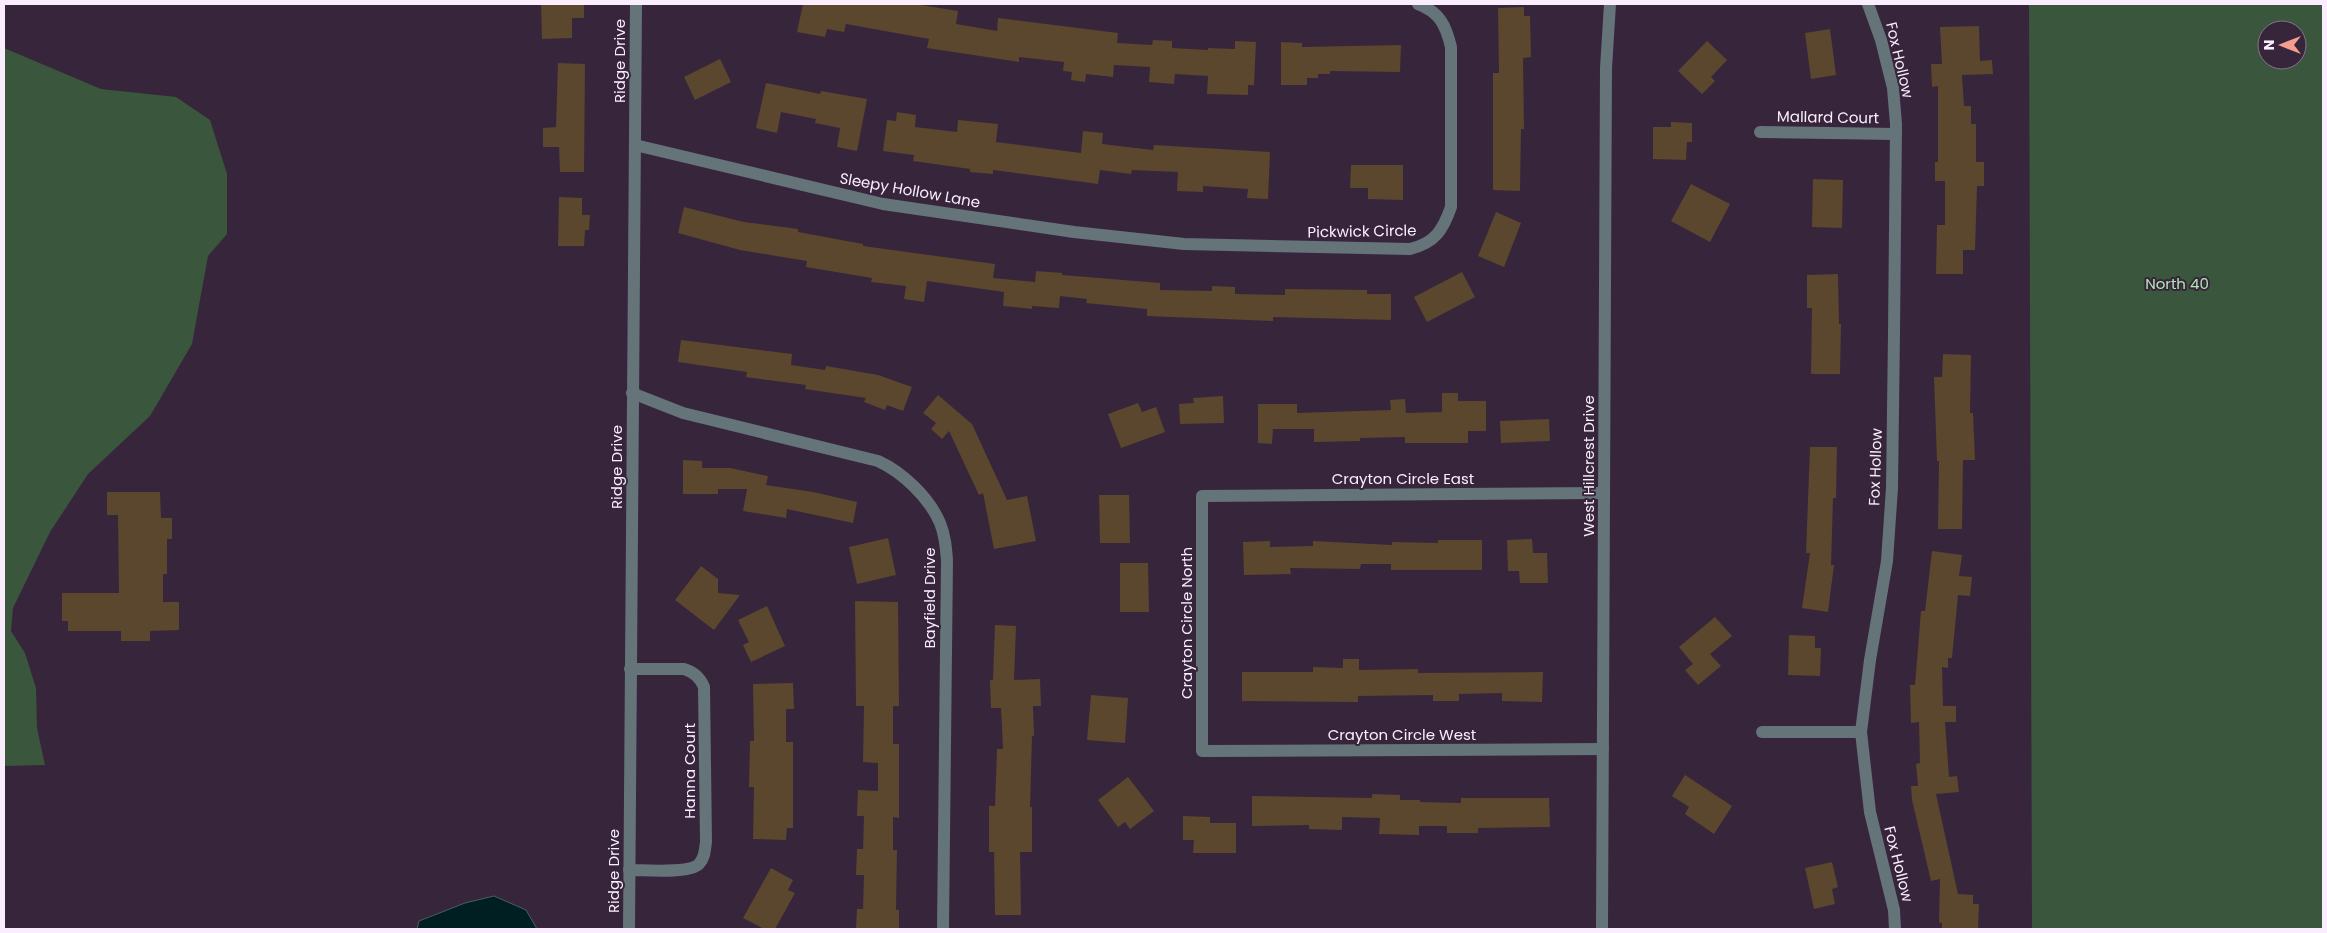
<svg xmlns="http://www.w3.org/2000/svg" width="2327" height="933" font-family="Poppins,sans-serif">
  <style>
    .green { fill: #3a563c; fill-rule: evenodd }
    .water { fill: #001f22; stroke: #4b5d64 }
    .building { fill: #5a472d }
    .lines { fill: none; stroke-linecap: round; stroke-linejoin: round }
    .minor { stroke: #647479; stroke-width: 12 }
    .tertiary { stroke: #647479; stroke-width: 12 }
    .labels { text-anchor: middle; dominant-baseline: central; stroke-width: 4; stroke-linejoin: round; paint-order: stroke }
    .street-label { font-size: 15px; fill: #faeefe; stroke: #37253c }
    .park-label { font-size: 15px; fill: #b0e9b3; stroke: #37253c }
  </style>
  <rect width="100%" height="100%" fill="#37253c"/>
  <g class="green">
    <path d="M2029 4H2323V929H2032ZM2267 30H2297V60H2267Z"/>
    <polygon points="4,48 101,89 176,97 210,120 227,174 227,234 208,256 192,344 150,416 88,474 50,532 13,608 11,631 25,653 36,688 37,728 45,765 4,766"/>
  </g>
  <polygon class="water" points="494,896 526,910 537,929 417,929 419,921 465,903"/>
  <g class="building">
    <polygon points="541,4 584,4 584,18 572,18 572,38 542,39"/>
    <polygon points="803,4 915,4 958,11 956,24 997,31 998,18 1118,33 1117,43 1152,45 1153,40 1172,41 1172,48 1208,50 1208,48 1235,49 1235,41 1256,42 1254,85 1248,85 1248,95 1207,94 1208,76 1175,74 1174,84 1149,82 1150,67 1114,65 1113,77 1086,74 1085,82 1071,80 1072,72 1063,71 1064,62 1019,57 1019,62 927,48 929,39 846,24 844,32 827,29 825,37 797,32"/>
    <polygon points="1524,7 1524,16 1530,16 1531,57 1523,58 1524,129 1521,129 1520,191 1493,190 1493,73 1499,73 1498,8"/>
    <polygon points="1979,26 1980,61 1992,60 1993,74 1962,75 1964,106 1971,106 1971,124 1976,124 1976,162 1984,162 1984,186 1977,186 1975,250 1963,250 1963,274 1936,274 1937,225 1945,225 1945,181 1935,181 1935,162 1938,162 1938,86 1932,87 1931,64 1942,64 1940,27"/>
    <polygon points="1830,29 1836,75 1811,79 1805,33"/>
    <polygon points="1707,41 1727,60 1711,77 1715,81 1702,94 1678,71"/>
    <polygon points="1281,42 1302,43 1302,47 1401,45 1400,72 1330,71 1330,74 1318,74 1318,78 1307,78 1307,85 1281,85"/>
    <polygon points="720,59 731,82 695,100 684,77"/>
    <polygon points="558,63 585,64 584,172 560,172 559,147 543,147 543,128 556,127"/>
    <polygon points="766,83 820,94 821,91 867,99 857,151 837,147 840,128 815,123 816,119 781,112 777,133 756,128"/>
    <polygon points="897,112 916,115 915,127 957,132 958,120 998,124 996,142 1081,153 1083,131 1103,133 1102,144 1153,150 1154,145 1270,152 1268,199 1247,198 1248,189 1203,186 1203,192 1177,191 1178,172 1132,170 1131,174 1100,170 1098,184 993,170 993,174 970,172 970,169 913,161 914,155 883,151 887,120 896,121"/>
    <polygon points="1671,122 1692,123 1692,142 1687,142 1686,160 1653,159 1653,127 1671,127"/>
    <polygon points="1351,165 1403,165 1403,200 1368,199 1368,188 1350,188"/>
    <polygon points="1813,179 1843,180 1842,228 1812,227"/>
    <polygon points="1691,184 1730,204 1710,242 1671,221"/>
    <polygon points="559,197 582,198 582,215 590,215 589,230 585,230 584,246 558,246"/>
    <polygon points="684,207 744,222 798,229 798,232 863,244 863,246 995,264 993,278 1035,282 1036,271 1062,273 1062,275 1160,283 1160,290 1212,291 1212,286 1235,287 1235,294 1285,295 1285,289 1367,290 1367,294 1391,294 1391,320 1273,317 1273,321 1147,316 1147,309 1086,303 1087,299 1060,296 1059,308 1032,306 1032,309 1003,306 1004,292 927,281 924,302 904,299 906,286 871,282 872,278 806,267 807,261 740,250 678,233"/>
    <polygon points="1496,212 1521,223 1504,267 1478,256"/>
    <polygon points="1462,272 1475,297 1427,322 1414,297"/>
    <polygon points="1838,274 1839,324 1841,324 1840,374 1811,374 1812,308 1807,308 1807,275"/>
    <polygon points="681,340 792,354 791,365 825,370 826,366 878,375 912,387 903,411 887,405 885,410 864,402 866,398 805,389 806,385 746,377 747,372 678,362"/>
    <polygon points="1943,354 1971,355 1970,413 1973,413 1975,460 1963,460 1962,529 1938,529 1939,461 1937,461 1934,377 1942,377"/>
    <polygon points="1442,393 1458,393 1458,401 1486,401 1486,431 1468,431 1468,443 1405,443 1405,437 1360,438 1360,441 1314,442 1314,429 1273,429 1272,444 1258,443 1258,404 1297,404 1297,413 1391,410 1390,400 1405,399 1406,413 1442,412"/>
    <polygon points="938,395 972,424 1007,500 1027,496 1036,541 994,549 983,493 979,495 949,431 942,439 931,429 936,423 923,413"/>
    <polygon points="1223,396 1224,423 1180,424 1179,404 1194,403 1193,398"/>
    <polygon points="1138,403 1142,412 1156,407 1165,432 1121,448 1108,414"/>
    <polygon points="1549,419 1550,441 1501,443 1500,421"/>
    <polygon points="1810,447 1837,447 1836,498 1833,498 1831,565 1834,565 1828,612 1802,608 1810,553 1806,553"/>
    <polygon points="683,460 702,461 702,468 730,468 768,476 766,485 813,492 857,502 853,523 787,509 786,518 743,511 747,489 718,489 718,494 683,494"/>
    <polygon points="107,492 160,492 161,518 172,518 172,539 167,539 167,574 163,574 163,602 179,602 179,630 150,631 150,641 121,641 121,631 68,631 68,621 62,621 62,593 119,593 118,515 107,515"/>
    <polygon points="1099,495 1129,495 1130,543 1100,543"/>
    <polygon points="888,538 896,575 857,584 849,547"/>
    <polygon points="1532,539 1533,553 1547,553 1548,583 1520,583 1519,571 1508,571 1507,540"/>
    <polygon points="1438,540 1482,540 1482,570 1391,570 1391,564 1361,564 1360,569 1290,568 1291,574 1244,575 1243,542 1270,541 1270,547 1313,546 1313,541 1392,545 1392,542 1438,543"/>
    <polygon points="1932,551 1962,555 1959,576 1972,577 1970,596 1958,595 1952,658 1948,658 1948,668 1942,667 1943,706 1956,706 1956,722 1945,722 1949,777 1957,776 1959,792 1936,794 1958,894 1973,895 1973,904 1979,904 1978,929 1942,929 1942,923 1939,922 1940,879 1931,881 1912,800 1911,786 1918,786 1916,764 1920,763 1919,722 1911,723 1910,685 1915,685 1921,611 1925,611"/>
    <polygon points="1120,563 1148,563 1149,612 1120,612"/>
    <polygon points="701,566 718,579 718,593 740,595 714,630 675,600"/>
    <polygon points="855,601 898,602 899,706 893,706 893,744 899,744 899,818 893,817 893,850 897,850 896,910 899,910 899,929 856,929 857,909 863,909 864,875 856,875 857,849 863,849 864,816 857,816 858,790 878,791 878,763 863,762 864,706 856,706"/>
    <polygon points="767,606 785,646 751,662 743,645 749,642 738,620"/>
    <polygon points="1715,617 1732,636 1710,654 1721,666 1698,685 1685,670 1693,664 1679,647"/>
    <polygon points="995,625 1016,626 1014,680 1040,679 1041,706 1033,706 1034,736 1032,736 1030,807 1032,807 1032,852 1020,852 1021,915 995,915 994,852 989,852 989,806 995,806 997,749 1003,749 1001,708 991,708 990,680 993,680"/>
    <polygon points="1789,635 1815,636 1815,648 1821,648 1820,676 1788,675"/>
    <polygon points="1343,659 1359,659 1359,670 1418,669 1418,673 1543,672 1542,702 1502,701 1502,693 1459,694 1459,701 1433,701 1433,695 1358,696 1358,702 1242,701 1242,672 1313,672 1313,667 1343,668"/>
    <polygon points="793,683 794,709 786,709 786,742 793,742 793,828 787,828 786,840 753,839 754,787 749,787 750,741 754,741 753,684"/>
    <polygon points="1091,695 1128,698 1125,743 1087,740"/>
    <polygon points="1685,775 1732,806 1714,834 1685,814 1689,807 1672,796"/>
    <polygon points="1128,777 1154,811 1130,829 1125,822 1118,827 1098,800"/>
    <polygon points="1372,794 1400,795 1400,800 1420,800 1420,802 1461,803 1461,798 1549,798 1550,827 1478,828 1478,833 1447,833 1447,826 1419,826 1419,835 1379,834 1380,818 1342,817 1342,830 1309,829 1309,825 1252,826 1252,796 1372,798"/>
    <polygon points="1183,816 1210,817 1210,823 1236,823 1236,853 1193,853 1194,840 1183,840"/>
    <polygon points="1832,862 1838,887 1832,889 1835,904 1814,909 1805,868"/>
    <polygon points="771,868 793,880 788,890 795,893 775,929 764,929 743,918"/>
  </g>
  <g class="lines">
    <g class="minor">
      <polyline points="1868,4 1881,40 1893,88 1896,124 1894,333 1892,488 1887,561 1870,660 1861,732 1870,812 1894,910 1895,929"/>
      <polyline points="1760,132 1896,134"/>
      <path d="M635 145 883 204 1074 232 1184 244 1410 249C1435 243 1443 230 1451 207V47C1446 26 1440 12 1418 4"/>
      <path d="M632 393 683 413 878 461C902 472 929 497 940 523 945 535 946 547 947 560L943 929"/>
      <polyline points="1762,732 1861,732"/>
      <polyline points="1603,749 1202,751 1202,496 1604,493"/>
      <path d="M629 870C645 870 689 874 699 864 705 858 705 849 706 842L704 687C700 677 694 672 684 669H630"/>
    </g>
    <g class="tertiary">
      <polyline points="629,929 636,4"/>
      <polyline points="1602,929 1606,68 1610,4"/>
    </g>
  </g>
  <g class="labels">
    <g class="street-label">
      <text transform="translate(1900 60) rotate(77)">Fox Hollow</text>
      <text transform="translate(619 61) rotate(-90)">Ridge Drive</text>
      <text transform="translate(1828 117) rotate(1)">Mallard Court</text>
      <text transform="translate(910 190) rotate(10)">Sleepy Hollow Lane</text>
      <text transform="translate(1362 231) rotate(-1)">Pickwick Circle</text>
      <text transform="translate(1588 466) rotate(-90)">West Hillcrest Drive</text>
      <text transform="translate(616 467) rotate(-90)">Ridge Drive</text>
      <text transform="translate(1875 467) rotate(-88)">Fox Hollow</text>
      <text x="1403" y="478">Crayton Circle East</text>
      <text transform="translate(929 598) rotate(-90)">Bayfield Drive</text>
      <text transform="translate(1186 623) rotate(-90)">Crayton Circle North</text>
      <text x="1402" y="734">Crayton Circle West</text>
      <text transform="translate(689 771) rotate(-90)">Hanna Court</text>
      <text transform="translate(1899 864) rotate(76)">Fox Hollow</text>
      <text transform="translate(613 871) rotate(-90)">Ridge Drive</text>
    </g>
    <g class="park-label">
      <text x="2177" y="283">North 40</text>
    </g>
  </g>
  <rect width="2327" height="933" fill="none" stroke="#faeefe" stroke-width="10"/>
  <g transform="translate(2282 45) rotate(270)"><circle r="24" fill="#37253c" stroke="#85758a"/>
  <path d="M0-4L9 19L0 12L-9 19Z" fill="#f59d8e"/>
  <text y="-8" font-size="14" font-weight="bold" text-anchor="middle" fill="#faeefe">N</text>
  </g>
</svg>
